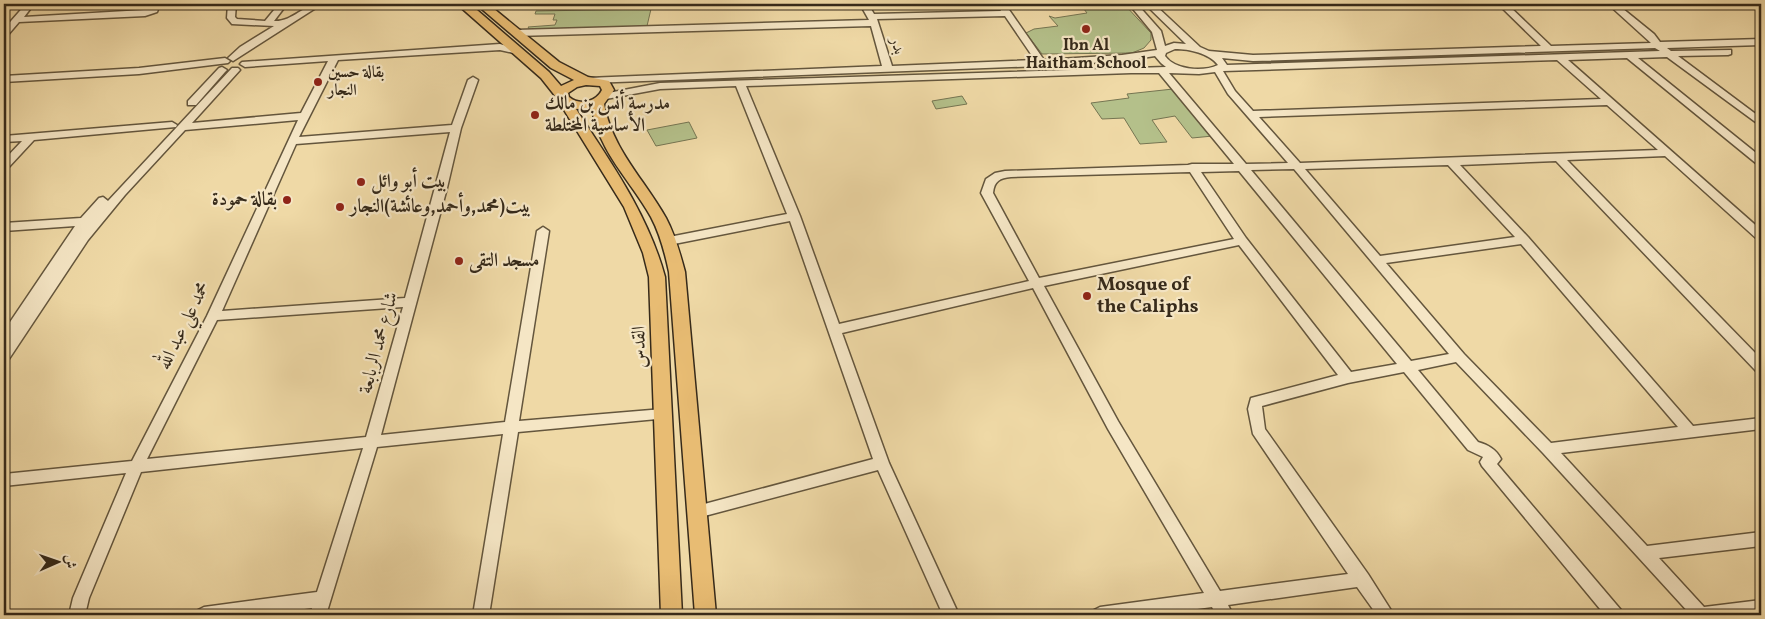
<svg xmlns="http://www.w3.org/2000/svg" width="1765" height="619" font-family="Vollkorn,Amiri,serif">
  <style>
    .green { fill: #b4c08a; stroke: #757552 }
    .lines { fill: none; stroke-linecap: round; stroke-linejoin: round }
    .minor-casing { stroke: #64563d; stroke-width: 3 }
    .major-casing { stroke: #362a1a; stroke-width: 3 }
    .minor { fill: #f5e6c5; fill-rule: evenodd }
    .major { fill: #e8bc73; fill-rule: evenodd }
    .poi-dot { fill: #8f2418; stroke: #f5e6c5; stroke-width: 2 }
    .labels { text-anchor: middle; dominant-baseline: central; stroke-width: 4.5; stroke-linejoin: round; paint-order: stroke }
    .far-street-label { font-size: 16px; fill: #362a1a; stroke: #f5e6c5 }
    .far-poi-label { font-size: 16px; font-weight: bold; fill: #362a1a; stroke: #f5e6c5 }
    .poi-label { font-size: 19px; font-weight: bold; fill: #362a1a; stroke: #f5e6c5; text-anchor: start }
    .street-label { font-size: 19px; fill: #362a1a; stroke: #f5e6c5 }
  </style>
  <rect width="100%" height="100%" fill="#efd9a6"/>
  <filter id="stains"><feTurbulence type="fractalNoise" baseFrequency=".004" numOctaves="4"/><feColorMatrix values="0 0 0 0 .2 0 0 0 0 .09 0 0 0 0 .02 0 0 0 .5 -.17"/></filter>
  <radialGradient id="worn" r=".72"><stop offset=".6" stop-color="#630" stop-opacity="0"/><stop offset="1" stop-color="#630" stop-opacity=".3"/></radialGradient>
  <g class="green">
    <polygon points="1080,4 1124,4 1151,33 1151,40 1144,48 1132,53 1042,54 1026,33 1034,29 1058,26 1049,16 1055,18 1087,13"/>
    <polygon points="651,9 647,26 530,30 528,27 555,25 557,20 553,20 555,14 535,14 536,11"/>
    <polygon points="1173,89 1213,136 1192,138 1175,116 1152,120 1167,142 1140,144 1124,118 1102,119 1091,103 1129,98 1127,94"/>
    <polygon points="962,96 967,104 936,109 932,101"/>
    <polygon points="689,122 697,138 656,146 647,130"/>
  </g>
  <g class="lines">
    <g class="minor-casing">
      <g id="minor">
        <polygon points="26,4 34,4 24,17 144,10 150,8 152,4 160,4 157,12 145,16 19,22 7,36 4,37 4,29"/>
        <path d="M228 4H236L235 17 237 19 265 21 279 4H287L274 21C293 22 304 3 322 4L233 61 228 58 240 47 274 26 232 24 227 18Z"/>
        <polygon points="648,4 727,4 723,7 652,7"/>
        <path d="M860 4H868L874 14 1001 11 997 4H1005L1044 60 1122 55 1157 50 1152 32 1129 4H1137L1161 31 1165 46 1174 43 1186 44 1145 4H1154L1200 47 1209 51 1253 55 1541 46 1498 4H1507L1551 46 1651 43 1608 4H1617L1654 34 1660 42 1761 39V45L1667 48 1671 51 1731 50V54L1728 55 1678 56 1761 118V126L1667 57 1638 58 1761 157V165L1757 164 1627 58 1568 60 1761 230V240L1757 239 1665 156 1567 160 1761 359V372L1756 371 1556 161 1460 165 1528 237 1693 426 1761 418V429L1561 453 1647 546 1761 532V546L1659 558 1704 607 1761 600V615H1691L1543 453 1456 362 1418 370 1478 442C1488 445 1496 449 1501 459L1497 464 1621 610 1623 615H1605L1482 466 1480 462 1483 457 1468 450 1404 372 1348 383 1262 406 1265 429 1368 574 1394 615H1377L1357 587 1228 605 1233 615H1216L1212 607 1153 615H1092L1094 610 1100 607 1204 593 1108 429 1033 288 842 333 889 463 959 615H943L878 470 697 518 692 517 689 512 692 507 697 506 873 459 790 221 669 245 663 241 669 237 787 214 736 86 660 89 606 99 601 96 603 94 660 83 1166 67 1161 63 1155 56 1122 61 1041 66 590 83 587 82V78L882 66 871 26 516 36 511 33 516 30 869 20ZM1005 16 1035 60 892 66 877 19ZM1655 48 1660 51 1227 65 1222 58 1253 61ZM1175 49C1189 49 1209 53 1218 65 1203 72 1175 70 1165 56L1166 53ZM1557 60 1601 99 1253 111 1235 91 1223 71ZM1215 72 1228 94 1288 163 1246 164 1169 73 1199 74ZM1131 73H1159L1234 164H1192L1188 165 1005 171 995 173 986 179 981 193 1029 281 839 324 800 216 746 86ZM1607 105 1658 150 1300 163 1259 117ZM1448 165 1515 237 1380 256 1305 169ZM1294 169 1449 354 1411 361 1251 170ZM1239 171 1397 364 1351 372 1246 238 1201 172ZM1190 172 1234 239 1039 278 993 193C994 181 1000 178 1011 177ZM1521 244 1678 427 1551 443 1464 354 1386 263ZM1239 245 1338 375 1251 398 1248 409 1253 434 1348 574 1220 591 1118 421 1044 286Z"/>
        <path d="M500 44 523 51 518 54 500 50 338 60 299 137 452 125 468 80 473 77 478 80 461 128 447 188 381 435 505 422 537 231 543 227 549 231 519 421 663 409 668 410 670 414 668 418 518 432 489 615H473L503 434 377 447 326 615H310L312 608 258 615H196L198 610 204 607 317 592 363 448 141 472 89 598 85 615H69L73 598 126 473 4 486V474L132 461 207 316 298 120 185 130 125 195 88 240 9 359 4 361V331L75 226 4 231V223L81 218 99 198 103 197 108 201 232 68H238L240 70 192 123 301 113 328 61 245 67 240 64 242 62ZM450 132 405 298 222 311 296 144ZM403 307 366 437 147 459 217 320Z"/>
        <polygon points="225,58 230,61 228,63 139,74 4,82 4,76 139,68"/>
        <polygon points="222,67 227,70 225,72 196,105 188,105 188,101 219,68"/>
        <polygon points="172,122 177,125 176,127 34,140 8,168 4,169 4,160 22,141 4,142 4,136"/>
      </g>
    </g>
    <g class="major-casing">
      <path id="major" d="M457 4H470L549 72 561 86 574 80 551 68 476 4H488L559 62 588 77 609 81 614 90 604 104C612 149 644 179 666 218 675 235 680 253 685 272L716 615H695L669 272C665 253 660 234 651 217 631 181 598 151 592 108L576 109C611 163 648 214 665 277L682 615H661L649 277 643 253 624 207 556 97 541 78ZM586 85 600 86 602 90C596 102 580 106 569 97L568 93 577 87Z"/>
    </g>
    <use href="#minor" class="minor"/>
    <use href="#major" class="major"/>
  </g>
  <g class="poi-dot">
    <circle cx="1086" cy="29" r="5"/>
    <circle cx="318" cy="82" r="5"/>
    <circle cx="535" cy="115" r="5"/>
    <circle cx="361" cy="182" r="5"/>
    <circle cx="287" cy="200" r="5"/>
    <circle cx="340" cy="207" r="5"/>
    <circle cx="459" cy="261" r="5"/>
    <circle cx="1087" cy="296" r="5"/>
  </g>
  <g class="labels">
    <g class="far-street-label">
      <text transform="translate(897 46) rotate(74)">بدر</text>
    </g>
    <g class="far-poi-label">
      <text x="1086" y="46">Ibn Al<tspan x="1086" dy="18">Haitham School</tspan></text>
      <text x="328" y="73" text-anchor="start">بقالة حسين<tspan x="328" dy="18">النجار</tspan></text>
    </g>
    <g class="poi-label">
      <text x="545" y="104">مدرسة أنس بن مالك<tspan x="545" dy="22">الأساسية المختلطة</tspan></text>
      <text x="371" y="182">بيت أبو وائل</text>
      <text x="277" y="200" text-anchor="end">بقالة حمودة</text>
      <text x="350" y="207">بيت(محمد,وأحمد,وعائشة)النجار</text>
      <text x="469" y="261">مسجد التقى</text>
      <text x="1097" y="285">Mosque of<tspan x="1097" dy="22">the Caliphs</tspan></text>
    </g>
    <g class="street-label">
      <text transform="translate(184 326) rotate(-64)">محمد علي عبد الله</text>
      <text transform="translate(379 343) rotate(-75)">شارع محمد الربابعة</text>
      <text transform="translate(640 347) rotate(-92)">القدس</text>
    </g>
  </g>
  <rect width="1765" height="619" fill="none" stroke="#efd9a6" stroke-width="20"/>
  <rect x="5" y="5" width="1755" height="609" fill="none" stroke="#362a1a" stroke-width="2.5"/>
  <rect x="10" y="10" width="1745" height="599" fill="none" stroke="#362a1a"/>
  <g transform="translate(58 562) rotate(88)" stroke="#f5e6c5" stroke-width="4" paint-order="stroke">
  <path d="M0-4L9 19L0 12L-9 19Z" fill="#362a1a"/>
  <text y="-8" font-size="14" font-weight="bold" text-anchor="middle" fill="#362a1a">ش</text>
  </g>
  <rect width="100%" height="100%" filter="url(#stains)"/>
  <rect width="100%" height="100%" fill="url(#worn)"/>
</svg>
